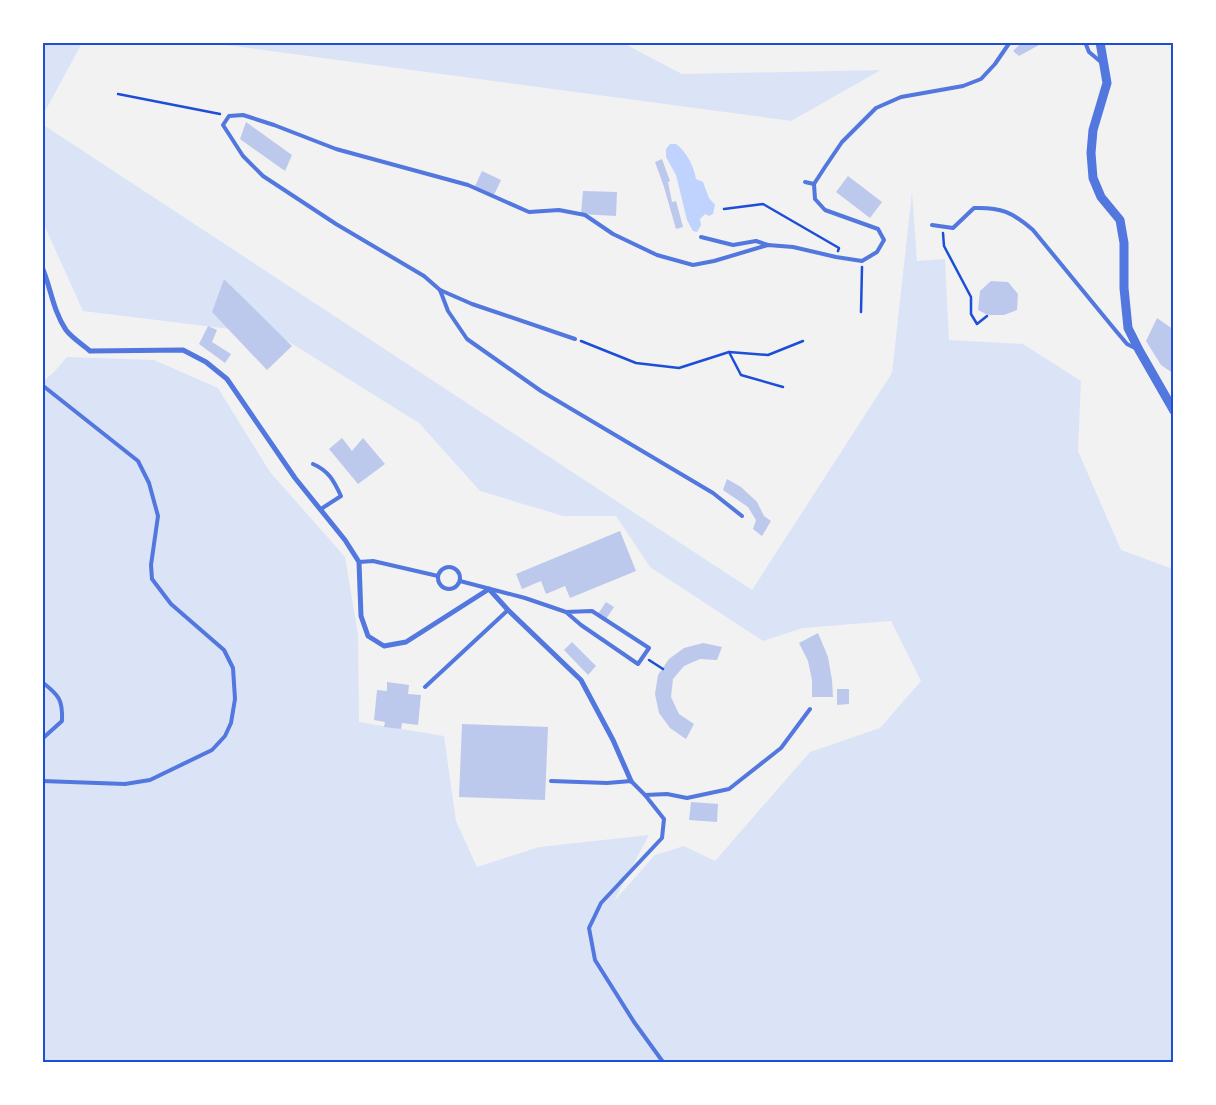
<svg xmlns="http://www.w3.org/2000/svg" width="1216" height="1105" font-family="Literata,serif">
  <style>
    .green { fill: #dbe4f7 }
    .water { fill: #bfd3fe }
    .building { fill: #bdc9ec }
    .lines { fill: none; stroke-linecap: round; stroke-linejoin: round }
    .path { stroke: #1d4ed8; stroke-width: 2.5 }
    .service { stroke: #5277de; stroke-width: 4 }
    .minor { stroke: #5277de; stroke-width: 5 }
    .tertiary { stroke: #5277de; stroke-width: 9 }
    .neatline { fill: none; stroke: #1d4ed8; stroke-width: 2 }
  </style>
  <rect width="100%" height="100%" fill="#f2f2f2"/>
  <g class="green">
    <polygon points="43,42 82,43 43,115 42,43"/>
    <polygon points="621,42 682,74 881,70 791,121 211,43"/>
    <polygon points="42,124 752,590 892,373 912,192 917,261 945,259 949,340 1023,344 1081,381 1078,451 1121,550 1173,569 1173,1062 43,1062 42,382 54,372 67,357 154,360 218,388 270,472 345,557 358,634 359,722 444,736 456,821 477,867 539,847 649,835 614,901 655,855 684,846 715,861 810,752 880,728 921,681 891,621 803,628 763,641 650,567 616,516 563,516 480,491 419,423 278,335 83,311 45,227 43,225"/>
  </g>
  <path class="water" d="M670 144H676C687 152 694 167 696 179L703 182 709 198 715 205 713 214 709 216 705 214 700 219 701 225 697 232 693 231 687 220 676 175 666 157V149Z"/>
  <g class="building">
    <polygon points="1022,42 1038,42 1039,45 1019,56 1013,51"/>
    <polygon points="246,122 292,155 285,171 240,139"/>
    <polygon points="662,159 670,181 668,182 672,202 676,201 683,227 676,229 664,187 655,162"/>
    <polygon points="482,171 501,180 494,195 475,186"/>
    <polygon points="848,176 882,202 870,218 836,192"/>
    <polygon points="583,191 617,192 616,216 581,214"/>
    <polygon points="224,279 292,346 267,370 212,312"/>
    <polygon points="991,281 1008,282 1018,294 1017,310 1004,315 988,315 978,310 980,291"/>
    <polygon points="1157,318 1174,330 1174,374 1161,365 1146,341"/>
    <polygon points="208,326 217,330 212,342 231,354 225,363 199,344"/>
    <polygon points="342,438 352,451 363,438 385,464 358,484 329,449"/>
    <polygon points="727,479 741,487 757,502 764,516 771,521 762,536 753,529 756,520 748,507 723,490"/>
    <polygon points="620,531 636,571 570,598 565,586 546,594 541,581 522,589 516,574"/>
    <polygon points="606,602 614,607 606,619 598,614"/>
    <polygon points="818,633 828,657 832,680 833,697 812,697 812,680 808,661 799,643"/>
    <polygon points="572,642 596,666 588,675 564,650"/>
    <polygon points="703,643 722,647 717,660 700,659 684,666 673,679 671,697 679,714 694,724 686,739 670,728 659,713 655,694 658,675 669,659 684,648"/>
    <polygon points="387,682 409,685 408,694 421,695 418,725 402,723 401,729 384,727 385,722 374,720 377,690 387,691"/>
    <polygon points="837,689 849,689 849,704 837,705"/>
    <polygon points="462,724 548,727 545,800 459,797"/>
    <polygon points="691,802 718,804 717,822 689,820"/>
  </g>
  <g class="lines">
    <g class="path">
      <polyline points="118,94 220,114"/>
      <polyline points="724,209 763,204 839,248 838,251"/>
      <polyline points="943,233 944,246 971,297 971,314 977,324 987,316"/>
      <polyline points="861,312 862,267"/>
      <polyline points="581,341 636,363 679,368 729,352 768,355 803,341"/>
      <polyline points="729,352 741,375 783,387"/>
      <polyline points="649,660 663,669"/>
    </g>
    <g class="service">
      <polyline points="1085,42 1089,52 1101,62"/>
      <polyline points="805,182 814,184"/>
      <path d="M932 225 953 228 974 208C1001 207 1012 212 1033 230L1116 331 1127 344 1137 349"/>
      <polyline points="701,237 733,245 756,241 768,245"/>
      <polyline points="440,290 472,304 575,339"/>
      <polyline points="42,385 138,461 149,483 158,516 151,565 152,579 171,604 224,650 233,668 235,699 231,723 225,736 212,750 150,780 125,784 42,781"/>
      <path d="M313 464C329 471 334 481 341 496L321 509"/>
      <polyline points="742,516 713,493 541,391 467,339 448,311 440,290 424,276 336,224 263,176 243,156 223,125 229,116 243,115 274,125 336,149 468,185 529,212 559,210 585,215 613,234 657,255 693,265 714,261 768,245 793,247 836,257 862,261 877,252 884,240 878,229 825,210 815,199 814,184 825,167 842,142 876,108 901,97 963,86 981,79 995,64 1010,42"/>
      <polyline points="359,562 373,561 438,576"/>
      <circle cx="449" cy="578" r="11"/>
      <polyline points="460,581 525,598 566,612 581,625 638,664 649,648 592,611 566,612"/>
      <path d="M42 682C59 695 63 700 62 721L42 739"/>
      <polyline points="425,687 508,610"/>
      <polyline points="551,781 607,783 631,781 645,795 664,819 662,838 601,903 589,928 595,960 634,1022 663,1062"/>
      <polyline points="645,795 667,794 687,798 729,789 781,748 810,709"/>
    </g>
    <path class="minor" d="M42 267C51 288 53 311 66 330 72 338 82 344 90 351L183 350 206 362 227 379 295 478 345 540 359 562 361 616 368 636 384 646 406 642 489 589 508 610 581 680 613 740 631 781"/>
    <polyline class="tertiary" points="1100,42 1107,83 1093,130 1091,153 1093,178 1101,197 1120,220 1124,243 1124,288 1128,328 1139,350 1174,411"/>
  </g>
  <rect width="1216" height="1105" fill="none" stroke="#ffffff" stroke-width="88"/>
  <rect x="44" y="44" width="1128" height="1017" class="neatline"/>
</svg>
